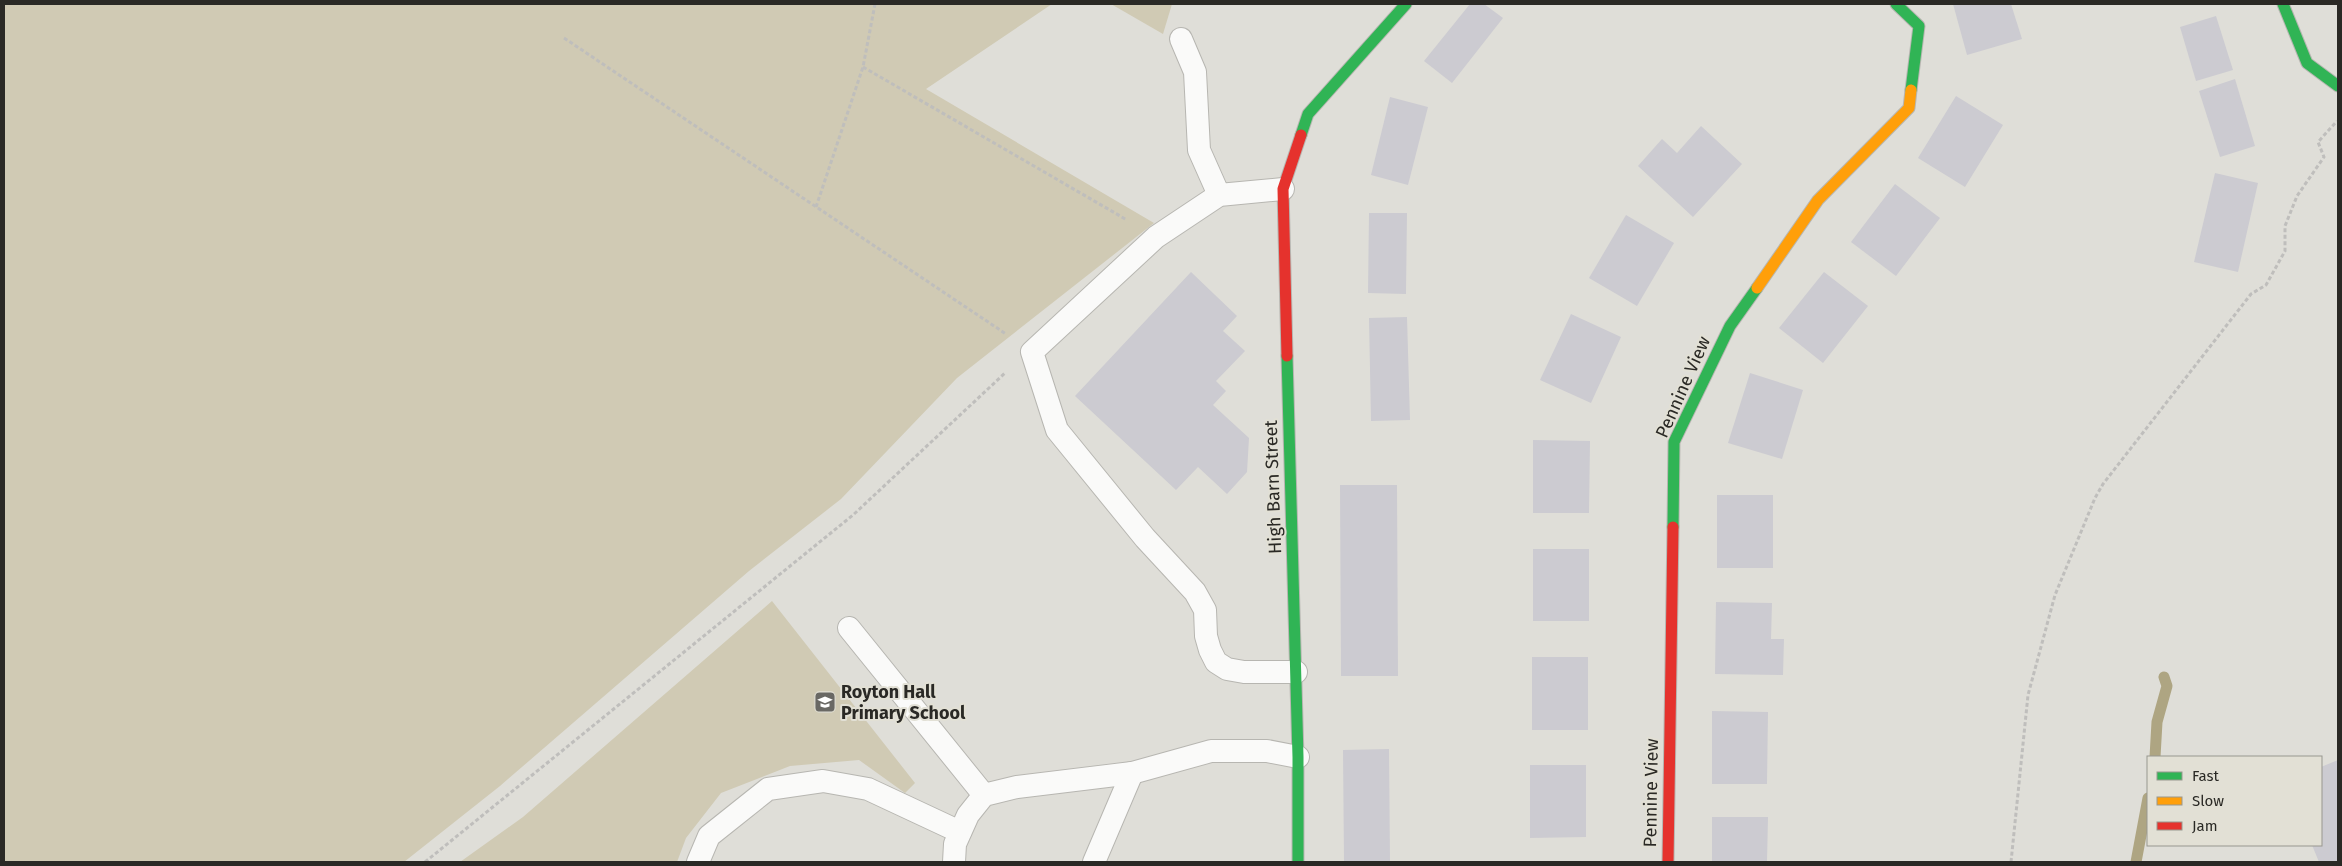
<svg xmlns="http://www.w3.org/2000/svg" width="2342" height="866" font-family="'Fira Sans',sans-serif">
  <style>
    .green { fill: #d0cab4 }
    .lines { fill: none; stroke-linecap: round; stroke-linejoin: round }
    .stream { stroke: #aea582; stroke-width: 11 }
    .building { fill: #cccbd1 }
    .lane-casing { stroke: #b7b6b1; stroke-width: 24 }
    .fast-casing { stroke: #b7b6b1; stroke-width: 13 }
    .slow-casing { stroke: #b7b6b1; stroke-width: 13 }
    .jam-casing { stroke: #b7b6b1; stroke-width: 13 }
    .path { stroke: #bfbebc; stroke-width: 3; stroke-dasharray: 4 2.5; stroke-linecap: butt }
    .lane { stroke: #fafaf9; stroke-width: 22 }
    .fast { stroke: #30b455; stroke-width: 11 }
    .slow { stroke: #ff9f0a; stroke-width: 11 }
    .jam { stroke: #e5322d; stroke-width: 11 }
    .labels { text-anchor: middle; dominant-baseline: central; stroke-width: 4; stroke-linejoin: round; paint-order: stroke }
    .street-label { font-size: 18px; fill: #2a2925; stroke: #e2e0d5 }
    .poi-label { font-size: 18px; font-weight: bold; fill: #2a2925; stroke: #e2e0d5; text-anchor: start }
  </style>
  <rect width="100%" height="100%" fill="#dfded8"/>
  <g class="green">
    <polygon points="4,4 1052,4 926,89 1154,223 957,378 841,499 749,571 500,786 404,862 4,862"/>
    <polygon points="1111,4 1172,4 1163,34"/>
    <polygon points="772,601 915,783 905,793 859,760 790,766 721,793 686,838 677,862 460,862 523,817"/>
  </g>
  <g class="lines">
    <g class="stream">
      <polyline points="2155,757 2157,722 2167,686 2164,677"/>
      <polyline points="2136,862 2148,798"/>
    </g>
  </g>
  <g class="building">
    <polygon points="1470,4 1484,4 1503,18 1452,83 1424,61"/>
    <polygon points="1953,4 2011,4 2022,39 1967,55"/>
    <polygon points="2216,16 2233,70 2196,81 2180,27"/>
    <polygon points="2235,79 2255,146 2220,157 2199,91"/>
    <polygon points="1956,96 2003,125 1965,187 1918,158"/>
    <polygon points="1390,97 1428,107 1408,185 1371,175"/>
    <polygon points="1701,126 1742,164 1693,217 1638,166 1662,139 1677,153"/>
    <polygon points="2215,173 2258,183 2238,272 2194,262"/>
    <polygon points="1895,184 1940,218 1896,276 1851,242"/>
    <polygon points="1369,213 1407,213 1406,294 1368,293"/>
    <polygon points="1626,215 1674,243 1637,306 1589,278"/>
    <polygon points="1191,272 1237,316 1223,331 1245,351 1216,381 1226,391 1213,405 1249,438 1247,472 1227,494 1198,467 1176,490 1075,396"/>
    <polygon points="1824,272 1868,306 1823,363 1779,328"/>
    <polygon points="1571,314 1621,337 1591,403 1540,380"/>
    <polygon points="1407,317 1410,420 1371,421 1369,318"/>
    <polygon points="1750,373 1803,390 1782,459 1728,443"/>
    <polygon points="1533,440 1590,441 1589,513 1533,513"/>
    <polygon points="1340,485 1397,485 1398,676 1341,676"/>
    <rect x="1717" y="495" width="56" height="73"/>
    <rect x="1533" y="549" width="56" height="72"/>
    <polygon points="1716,602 1772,603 1771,639 1784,639 1783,675 1715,674"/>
    <rect x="1532" y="657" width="56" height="73"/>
    <polygon points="1712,711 1768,712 1767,784 1712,784"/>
    <polygon points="1389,749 1390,862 1344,862 1343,750"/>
    <polygon points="2338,760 2338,862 2319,862 2312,845 2321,845 2321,767"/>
    <polygon points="1530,765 1586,765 1586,837 1530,838"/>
    <polygon points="1712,817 1768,817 1767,862 1712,862"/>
  </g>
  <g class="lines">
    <g class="lane-casing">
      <g id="lane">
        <polyline points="1181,39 1195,72 1199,150 1219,195"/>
        <polyline points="1283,189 1219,195 1156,237 1032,352 1057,430 1145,538 1195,592 1205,610 1206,636 1210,650 1216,662 1227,669 1244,672 1296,672"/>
        <polyline points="849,628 984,795"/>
        <polyline points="698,862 709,836 768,789 823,781 868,789 960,832"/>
        <polyline points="954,862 955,844 968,815 984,795 1017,787 1132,773 1211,751 1267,751 1298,757"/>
        <polyline points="1094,862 1132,773"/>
      </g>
    </g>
    <g class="fast-casing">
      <g id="fast">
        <polyline points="1896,4 1919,26 1911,90"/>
        <polyline points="2283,4 2307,63 2338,86"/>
        <polyline points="1301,135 1308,114 1406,4"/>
        <polyline points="1287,356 1298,757 1298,862"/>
        <polyline points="1673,527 1674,442 1730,326 1757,288"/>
      </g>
    </g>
    <g class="slow-casing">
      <polyline id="slow" points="1757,288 1818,200 1909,108 1911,90"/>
    </g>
    <g class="jam-casing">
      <g id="jam">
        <polyline points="1287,356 1283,189 1301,135"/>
        <polyline points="1668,862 1673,527"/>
      </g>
    </g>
    <g class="path">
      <polyline points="564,38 1006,334"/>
      <polyline points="863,67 1127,220"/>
      <polyline points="816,207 863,67 875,4"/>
      <polyline points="425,862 853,515 1005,373"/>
      <polyline points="2011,862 2028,695 2055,595 2095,498 2103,484 2251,294 2266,285 2285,251 2285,226 2297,196 2324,157 2318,142 2337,121"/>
    </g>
    <use href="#lane" class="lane"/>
    <use href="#fast" class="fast"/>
    <use href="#slow" class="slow"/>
    <use href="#jam" class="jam"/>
  </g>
  <defs>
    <g id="school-square" transform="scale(1.125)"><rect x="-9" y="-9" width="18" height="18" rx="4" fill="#696864" stroke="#e2e0d5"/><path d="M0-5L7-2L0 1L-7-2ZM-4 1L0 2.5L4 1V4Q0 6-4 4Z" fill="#fff"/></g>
  </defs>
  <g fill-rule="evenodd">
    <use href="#school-square" x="825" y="702"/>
  </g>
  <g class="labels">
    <g class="street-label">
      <text transform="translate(1683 387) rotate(-66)">Pennine View</text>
      <text transform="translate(1273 487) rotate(-92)">High Barn Street</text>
      <text transform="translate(1651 793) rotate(-89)">Pennine View</text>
    </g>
    <g class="poi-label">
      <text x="841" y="692">Royton Hall<tspan x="841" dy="21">Primary School</tspan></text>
    </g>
  </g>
  <rect width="2342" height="866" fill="none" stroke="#2a2925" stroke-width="10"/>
  <rect x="2147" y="756" width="175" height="90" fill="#e2e0d5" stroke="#98978f"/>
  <rect x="2157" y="772" width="25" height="8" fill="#30b455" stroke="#98978f"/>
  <text x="2192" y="781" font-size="15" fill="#2a2925">Fast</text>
  <rect x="2157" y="797" width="25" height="8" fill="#ff9f0a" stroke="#98978f"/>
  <text x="2192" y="806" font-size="15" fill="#2a2925">Slow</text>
  <rect x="2157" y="822" width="25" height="8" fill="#e5322d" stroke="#98978f"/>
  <text x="2192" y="831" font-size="15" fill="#2a2925">Jam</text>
</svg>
